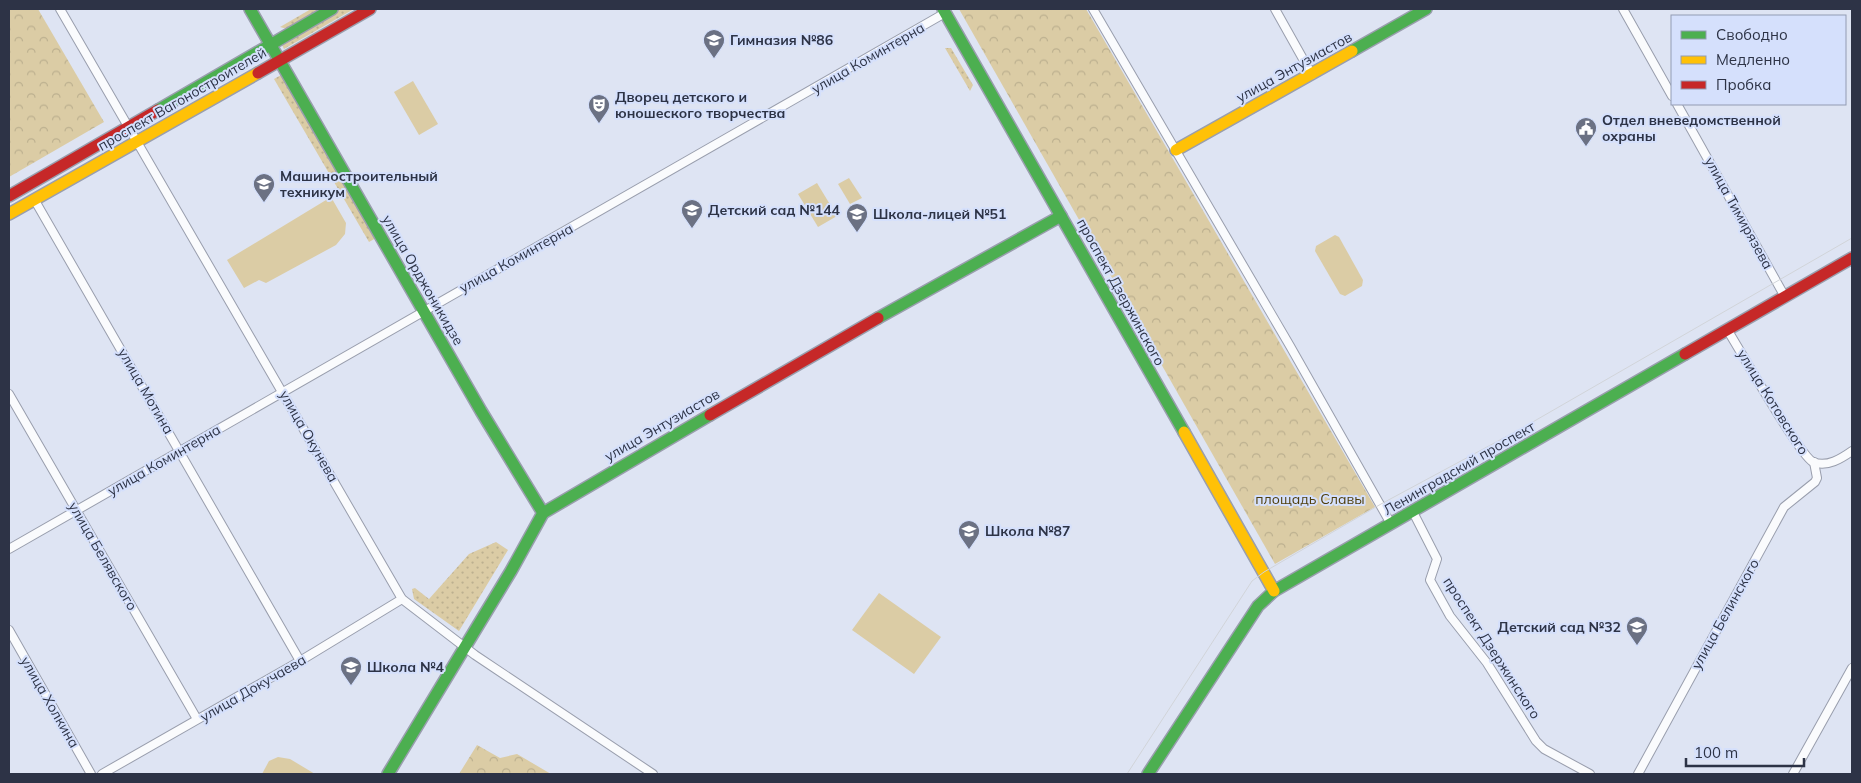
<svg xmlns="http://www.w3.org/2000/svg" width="1861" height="783" font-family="Mulish,sans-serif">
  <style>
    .grass { fill: url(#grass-dots) }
    .park { fill: url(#park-crowns) }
    .garden { fill: #dbcca5 }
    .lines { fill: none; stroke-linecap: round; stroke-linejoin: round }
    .street-casing { stroke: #999ead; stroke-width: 10 }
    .fast-casing { stroke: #999ead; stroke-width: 14 }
    .slow-casing { stroke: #999ead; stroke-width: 14 }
    .jam-casing { stroke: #999ead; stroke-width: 14 }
    .street { stroke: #fafbfd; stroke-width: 8 }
    .fast { stroke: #4caf50; stroke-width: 11 }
    .slow { stroke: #ffc107; stroke-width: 11 }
    .jam { stroke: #c62828; stroke-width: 11 }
    .tram { stroke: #d1d4d9; stroke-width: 1 }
    .labels { text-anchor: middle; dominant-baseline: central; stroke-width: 4; stroke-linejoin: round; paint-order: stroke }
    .poi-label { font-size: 14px; font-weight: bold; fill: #2d3346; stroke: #d5e0fc; text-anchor: start }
    .street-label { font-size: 14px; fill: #2d3346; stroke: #d5e0fc }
    .park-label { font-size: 14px; fill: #4f3e0b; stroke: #d5e0fc }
  </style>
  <defs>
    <pattern id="grass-dots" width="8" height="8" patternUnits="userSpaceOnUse" patternTransform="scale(1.25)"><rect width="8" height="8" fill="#dbcca5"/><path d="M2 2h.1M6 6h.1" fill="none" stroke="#bcb08f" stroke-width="1.8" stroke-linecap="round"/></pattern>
    <pattern id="park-crowns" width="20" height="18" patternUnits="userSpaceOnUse" patternTransform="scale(1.25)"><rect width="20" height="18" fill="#dbcca5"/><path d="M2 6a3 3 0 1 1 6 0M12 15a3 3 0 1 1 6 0" fill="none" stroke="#bcb08f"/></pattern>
  </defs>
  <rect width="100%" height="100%" fill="#dee4f3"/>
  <g class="grass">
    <polygon points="311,9 321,9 287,29 280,27"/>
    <polygon points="340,9 354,9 284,49 281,43"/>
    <polygon points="945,48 951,48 973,85 970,91"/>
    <polygon points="281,75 376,238 369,242 274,79"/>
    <polygon points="496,542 508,550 459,631 414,599 412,589 415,588 429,599 469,554"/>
  </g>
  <g class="park">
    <polygon points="9,9 38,9 104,122 9,177"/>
    <polygon points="959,9 1086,9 1375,507 1275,564"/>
    <polygon points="477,745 500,758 517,754 551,774 459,774"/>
  </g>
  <g class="garden">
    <polygon points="413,81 438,124 419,135 394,92"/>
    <polygon points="849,178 862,198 850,204 838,184"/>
    <polygon points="817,183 837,216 818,227 798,194"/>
    <polygon points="331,197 346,223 345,234 336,245 266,283 259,280 244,288 227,260"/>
    <polygon points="1335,235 1339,237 1363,280 1362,286 1345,296 1340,294 1315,251 1316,246"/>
    <polygon points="879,593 941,637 914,674 852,630"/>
    <polygon points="278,757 290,759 315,774 262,774 269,761"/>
  </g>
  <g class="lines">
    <g class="street-casing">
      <g id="street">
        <polyline points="60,9 402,599 475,655 653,774"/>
        <polyline points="1093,9 1290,346 1391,524"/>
        <polyline points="1275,9 1312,75"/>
        <polyline points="1623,9 1672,96"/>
        <polyline points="1677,104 1785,297"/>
        <polyline points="34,199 300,661"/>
        <path d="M1728 331C1740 350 1800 456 1813 462 1827 468 1842 458 1852 451"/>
        <polyline points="9,394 197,719"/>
        <polyline points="1413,512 1437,559 1430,580 1450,616 1487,663 1536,741 1544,749 1590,774"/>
        <polyline points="9,549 945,13"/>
        <polyline points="9,630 91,774"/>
        <polyline points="102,774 300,661 402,599"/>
        <polyline points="1638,774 1784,507 1815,482 1817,478 1814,462"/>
        <polyline points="1793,774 1852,668"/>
      </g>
    </g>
    <g class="fast-casing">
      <g id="fast">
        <polyline points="250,9 481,411 543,513"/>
        <polyline points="943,9 1184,432"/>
        <polyline points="1352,51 1426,9"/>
        <polyline points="158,110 332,9"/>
        <polyline points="878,318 1061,216"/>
        <polyline points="388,774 511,571 543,513 710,415"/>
        <polyline points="1148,774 1258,606 1274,591 1685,354"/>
      </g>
    </g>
    <g class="slow-casing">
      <g id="slow">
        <polyline points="1176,150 1352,51"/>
        <polyline points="9,214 258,73"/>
        <polyline points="1184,432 1274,591"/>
      </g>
    </g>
    <g class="jam-casing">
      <g id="jam">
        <polyline points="258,73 370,9"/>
        <polyline points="9,196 158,110"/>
        <polyline points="1685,354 1852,258"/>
        <polyline points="710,415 878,318"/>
      </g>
    </g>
    <use href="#street" class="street"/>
    <use href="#fast" class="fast"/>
    <use href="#slow" class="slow"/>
    <use href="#jam" class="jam"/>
    <polyline class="tram" points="1127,774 1252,581 1264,572 1381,504 1524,427 1852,238"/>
  </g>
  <defs>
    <g id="school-pin" transform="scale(1.125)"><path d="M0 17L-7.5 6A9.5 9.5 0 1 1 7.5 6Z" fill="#6b7183" stroke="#d5e0fc"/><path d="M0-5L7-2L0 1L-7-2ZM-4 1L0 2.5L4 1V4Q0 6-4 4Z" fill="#fff"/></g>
    <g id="theatre-pin" transform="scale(1.125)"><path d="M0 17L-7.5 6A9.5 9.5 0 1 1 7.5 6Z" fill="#6b7183" stroke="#d5e0fc"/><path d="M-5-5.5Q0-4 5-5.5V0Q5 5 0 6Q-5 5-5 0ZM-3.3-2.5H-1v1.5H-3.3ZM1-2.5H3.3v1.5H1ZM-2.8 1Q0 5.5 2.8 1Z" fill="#fff"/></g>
    <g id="civic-pin" transform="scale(1.125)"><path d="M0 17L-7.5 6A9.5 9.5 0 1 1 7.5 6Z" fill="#6b7183" stroke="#d5e0fc"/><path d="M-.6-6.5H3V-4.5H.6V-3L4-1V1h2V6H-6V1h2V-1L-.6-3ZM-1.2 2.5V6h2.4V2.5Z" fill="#fff"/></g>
    <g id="university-pin" transform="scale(1.125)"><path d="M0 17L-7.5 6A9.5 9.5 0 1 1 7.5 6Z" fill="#6b7183" stroke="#d5e0fc"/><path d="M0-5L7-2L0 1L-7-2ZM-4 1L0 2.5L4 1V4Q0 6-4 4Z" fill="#fff"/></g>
  </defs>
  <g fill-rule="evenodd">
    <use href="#school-pin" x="714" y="40"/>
    <use href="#theatre-pin" x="599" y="105"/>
    <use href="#civic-pin" x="1586" y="128"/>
    <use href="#university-pin" x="264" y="184"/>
    <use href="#school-pin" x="692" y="210"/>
    <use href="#school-pin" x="857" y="214"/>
    <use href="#school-pin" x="969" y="531"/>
    <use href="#school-pin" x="1637" y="627"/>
    <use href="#school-pin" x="351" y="667"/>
  </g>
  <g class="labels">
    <g class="poi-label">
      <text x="730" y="40">Гимназия №86</text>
      <text x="615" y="97">Дворец детского и<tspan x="615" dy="16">юношеского творчества</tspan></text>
      <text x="1602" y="120">Отдел вневедомственной<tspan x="1602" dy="16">охраны</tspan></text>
      <text x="280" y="176">Машиностроительный<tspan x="280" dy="16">техникум</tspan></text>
      <text x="708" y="210">Детский сад №144</text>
      <text x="873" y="214">Школа-лицей №51</text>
      <text x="985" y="531">Школа №87</text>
      <text x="1621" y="627" text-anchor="end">Детский сад №32</text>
      <text x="367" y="667">Школа №4</text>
    </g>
    <g class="street-label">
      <text transform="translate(868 58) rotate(-30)">улица Коминтерна</text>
      <text transform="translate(1294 67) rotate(-29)">улица Энтузиастов</text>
      <text transform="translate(182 99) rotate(-30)">проспект Вагоностроителей</text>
      <text transform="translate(1739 213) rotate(61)">улица Тимирязева</text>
      <text transform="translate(516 258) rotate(-29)">улица Коминтерна</text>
      <text transform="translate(423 280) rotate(60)">улица Орджоникидзе</text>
      <text transform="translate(1121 292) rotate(61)">проспект Дзержинского</text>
      <text transform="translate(146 391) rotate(60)">улица Мотина</text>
      <text transform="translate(1773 402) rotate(58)">улица Котовского</text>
      <text transform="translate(662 425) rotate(-30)">улица Энтузиастов</text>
      <text transform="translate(309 436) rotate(60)">улица Окунева</text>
      <text transform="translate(164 460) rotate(-30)">улица Коминтерна</text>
      <text transform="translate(1459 468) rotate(-30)">Ленинградский проспект</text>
      <text transform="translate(103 556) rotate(60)">улица Белявского</text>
      <text transform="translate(1725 614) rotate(-61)">улица Белинского</text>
      <text transform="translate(1492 648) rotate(57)">проспект Дзержинского</text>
      <text transform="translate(253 688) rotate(-30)">улица Докучаева</text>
      <text transform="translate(50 702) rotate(60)">улица Холкина</text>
    </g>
    <g class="park-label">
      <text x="1310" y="499">площадь Славы</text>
    </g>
  </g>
  <rect width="1861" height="783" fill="none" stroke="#2d3346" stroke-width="20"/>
  <rect x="1671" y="15" width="175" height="90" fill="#d5e0fc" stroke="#929bb3"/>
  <rect x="1681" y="31" width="25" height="8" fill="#4caf50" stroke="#929bb3"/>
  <text x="1716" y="40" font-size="15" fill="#2d3346">Свободно</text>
  <rect x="1681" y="56" width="25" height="8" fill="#ffc107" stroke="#929bb3"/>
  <text x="1716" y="65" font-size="15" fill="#2d3346">Медленно</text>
  <rect x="1681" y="81" width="25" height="8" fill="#c62828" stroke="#929bb3"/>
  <text x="1716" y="90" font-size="15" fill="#2d3346">Пробка</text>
  <path d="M1686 758v8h118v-8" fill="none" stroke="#2d3346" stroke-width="2.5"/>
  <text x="1694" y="758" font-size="15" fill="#2d3346" stroke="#d5e0fc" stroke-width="4" paint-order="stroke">100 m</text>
</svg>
